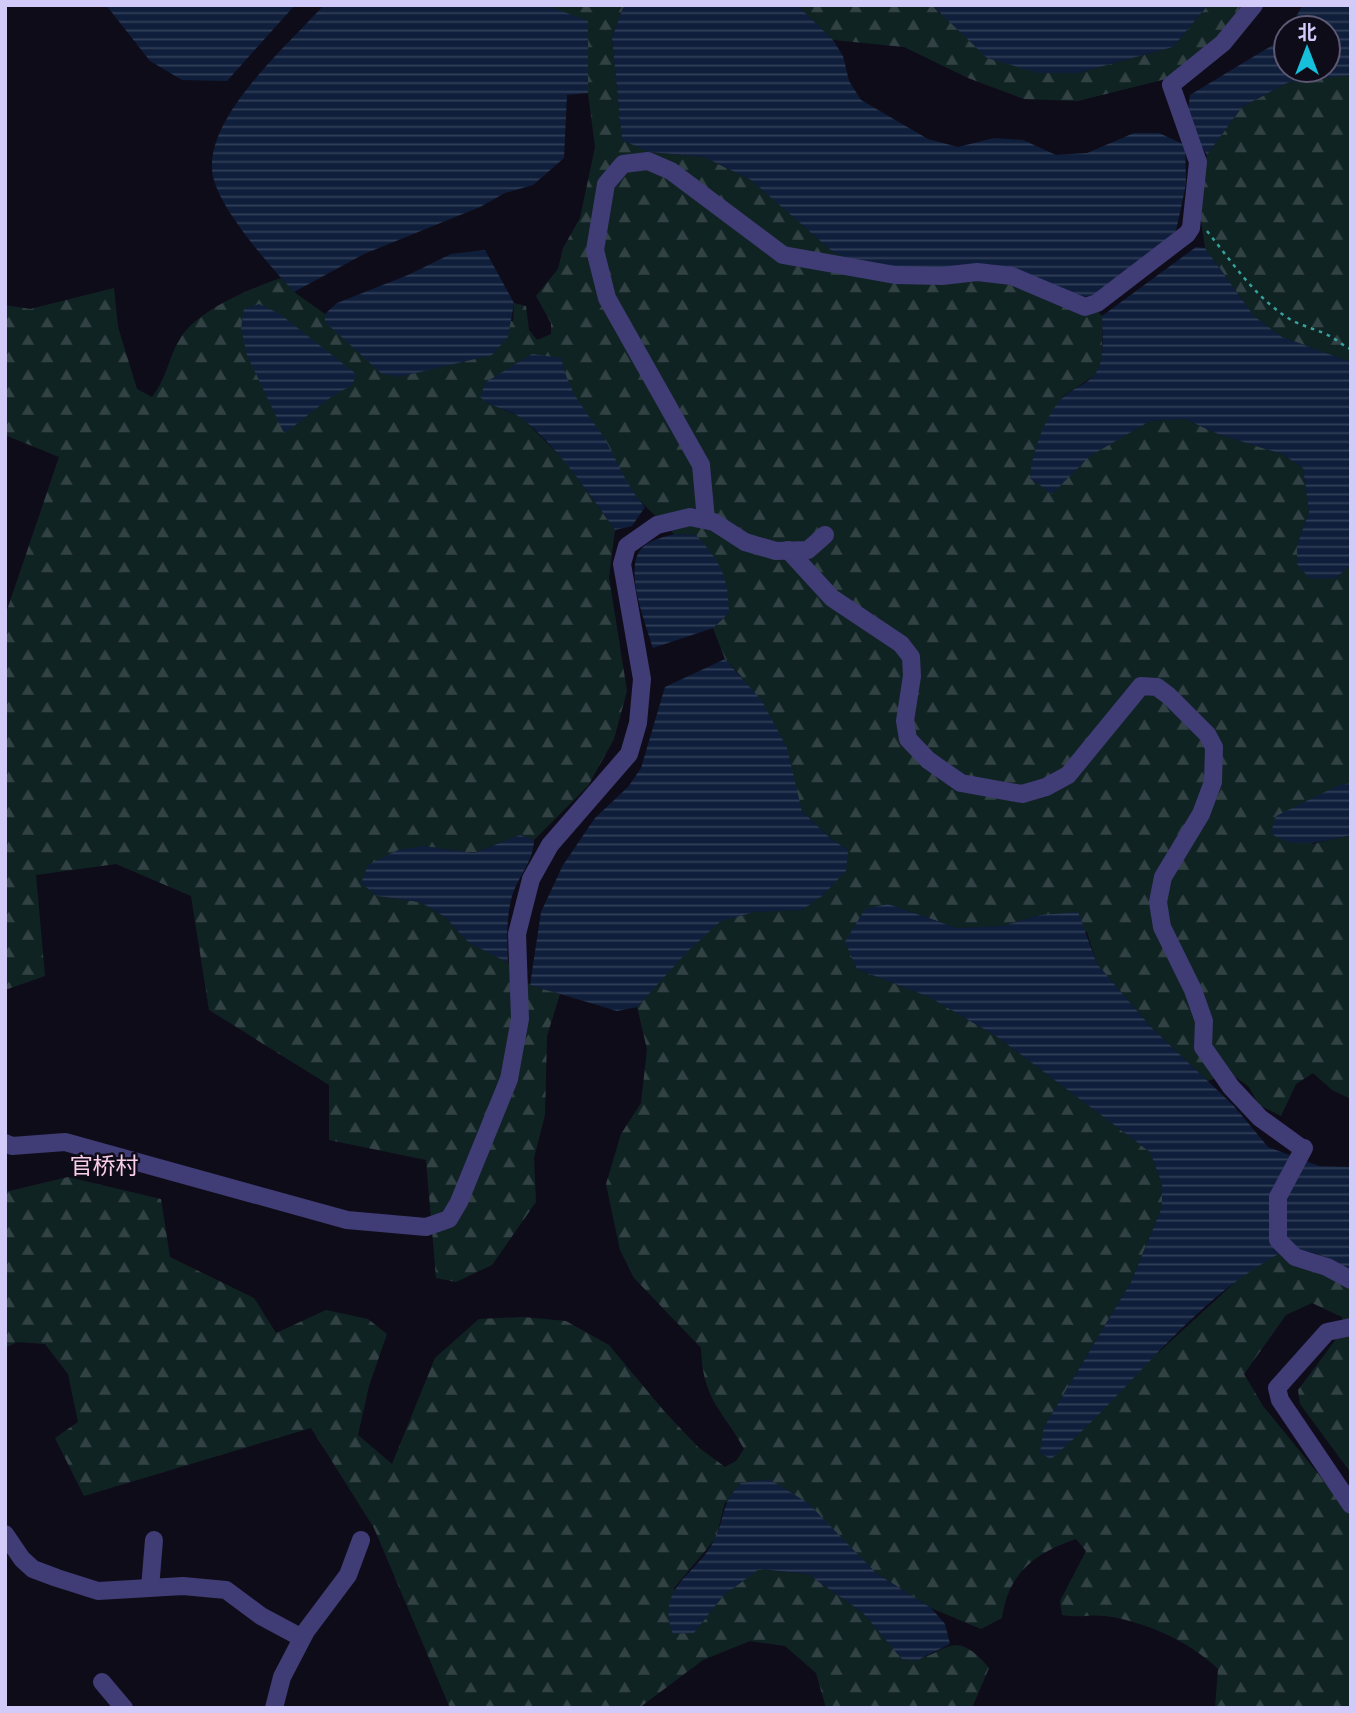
<svg xmlns="http://www.w3.org/2000/svg" width="1356" height="1713" font-family="Raleway,'Noto Sans SC',sans-serif">
  <style>
    .forest { fill: url(#forest-firs) }
    .water { fill: url(#water-rules) }
    .lines { fill: none; stroke-linecap: round; stroke-linejoin: round }
    .path { stroke: #38a19e; stroke-width: 2.5; stroke-dasharray: 3.5 5; stroke-linecap: butt }
    .street { stroke: #403c75; stroke-width: 18 }
    .labels { text-anchor: middle; dominant-baseline: central; stroke-width: 5; stroke-linejoin: round; paint-order: stroke }
    .quarter-label { font-size: 23px; fill: #facde8; stroke: #0f0c1a }
  </style>
  <defs>
    <pattern id="forest-firs" width="22" height="20" patternUnits="userSpaceOnUse" patternTransform="scale(1.75)"><rect width="22" height="20" fill="#102323"/><path d="M5 1l3.5 6h-7zM16 11l3.5 6h-7z" fill="#324244"/></pattern>
    <pattern id="water-rules" width="6" height="5" patternUnits="userSpaceOnUse" patternTransform="scale(1.75)"><rect width="6" height="5" fill="#0f1f3b"/><path d="M0 2.5h6" fill="none" stroke="#313e58"/></pattern>
  </defs>
  <rect width="100%" height="100%" fill="#0f0c1a"/>
  <g class="forest">
    <path d="M543 5H628L623 8 612 38 622 140 649 152 704 157 751 180 834 253 1054 288 1084 297 1102 316V355L1097 374 1063 396 1030 478 1051 493 1089 456 1150 421 1185 419 1218 434 1282 454 1303 468 1309 512 1297 545 1336 578 1351 564V783L1339 785 1312 844 1351 835V1099L1332 1090 1313 1073 1296 1084 1281 1116 1259 1105 1249 1087 1230 1073 1208 1081 1151 1027 1097 964 1087 932 1040 915 1003 926 957 928 888 904 857 969 929 997 996 1036 1150 1152 1162 1184V1207L1131 1282 1044 1427 1158 1353 1243 1275 1285 1250 1325 1255 1351 1271V1473L1300 1404 1298 1390 1343 1330 1342 1317 1312 1303 1286 1315 1244 1374 1263 1406 1351 1514V1708H1215L1218 1669C1189 1641 1146 1622 1106 1616 1091 1614 1077 1618 1062 1615L1060 1601 1086 1551 1076 1539C1035 1553 1008 1573 1002 1618L981 1629 931 1608 876 1573 850 1549 725 1502 716 1538 674 1588 694 1633 723 1596 758 1569 808 1574 863 1613 902 1659C943 1665 949 1619 989 1668L972 1708H826L816 1673 785 1646 750 1641 703 1660 639 1708H450L374 1528 311 1428 84 1496 55 1438 78 1422 68 1374 45 1344 17 1342 5 1348V1192L68 1177 161 1199 170 1257 254 1298 276 1333 326 1310 368 1319 387 1334 369 1386 358 1435 392 1464 435 1358 479 1319 523 1317 566 1321 609 1345 664 1411 698 1447 725 1467 736 1461 744 1449C721 1407 703 1401 701 1348L634 1278 620 1250 606 1184 621 1134 641 1103 647 1049 637 1007C658 984 695 935 721 921 745 909 776 911 802 910L848 850 830 838 802 811 793 782 741 676 725 659 713 628 729 613 696 535 674 534 631 492 601 434 581 410 566 381 561 358 487 403 521 417 566 462 615 530 609 577 627 691 614 739 588 786 534 840 520 835 474 853 423 846 377 896 420 902 445 917 468 942 508 963 530 985 560 994 547 1036 545 1115 534 1158 536 1202 492 1265 456 1282 436 1278 426 1160 329 1140V1085L209 1010 191 896 116 864 36 875 45 976 5 990V616L59 457 5 435V305L30 309 114 288 118 327 137 389 152 397C168 376 168 358 180 339 196 311 251 288 281 278L294 292 325 314 326 323 513 321 514 303 526 306 529 330 537 340 551 334V323L536 296 558 269 563 248 580 218 595 147 588 93Z"/>
    <polygon points="797,5 932,5 939,13 1078,73 1173,47 1208,5 1241,5 1225,35 1182,75 1078,101 1024,99 968,78 904,47 833,40"/>
    <polygon points="1331,75 1351,75 1351,362 1282,337 1254,316 1205,248 1198,199 1207,155 1242,107 1289,82"/>
  </g>
  <g class="water">
    <polygon points="106,5 295,5 227,81 182,80 150,61"/>
    <path d="M324 5H546L588 21V93L567 95 564 158 533 185 505 193 480 207 364 254 294 292C271 267 213 203 212 169 209 113 288 45 324 5Z"/>
    <polygon points="628,5 797,5 833,40 843,56 849,81 861,100 928,139 958,147 994,138 1023,140 1056,155 1087,153 1134,133 1159,133 1185,145 1186,184 1176,231 1102,294 1084,297 1054,288 921,271 876,268 834,253 751,180 704,157 649,152 622,140 612,38 623,8"/>
    <polygon points="932,5 1208,5 1173,47 1078,73 1038,73 987,58"/>
    <polygon points="1303,5 1351,5 1351,75 1289,82 1242,107 1207,155 1186,122 1190,95 1283,39 1286,33 1286,70 1328,70 1328,28 1289,28"/>
    <path d="M1196 247 1205 248 1254 316 1282 337 1351 362V564L1336 578 1310 579 1297 564V545L1309 512 1303 468 1282 454 1218 434 1185 419 1150 421 1090 456 1052 494 1030 478C1032 453 1046 410 1067 394 1076 387 1093 381 1097 371 1105 355 1102 334 1102 316Z"/>
    <polygon points="485,250 514,303 508,337 492,355 399,377 382,374 325,322 325,314 337,303 408,275 451,254"/>
    <path d="M259 304 280 314 356 374 352 386C328 395 306 419 284 433L247 355 241 328 244 309Z"/>
    <path d="M532 354 561 358C569 392 582 406 601 433 617 458 625 485 645 507L632 526 615 530C587 491 561 451 524 420 511 409 492 409 480 397L486 382Z"/>
    <path d="M674 534 696 535C721 563 728 575 729 613L713 628 653 648C646 624 622 566 643 547 650 540 665 537 674 534Z"/>
    <polygon points="725,659 762,701 787,748 802,811 830,838 848,850 846,871 822,896 802,910 755,912 721,921 688,951 637,1007 617,1011 530,985 541,912 563,865 595,818 628,787 641,768 665,687"/>
    <path d="M1351 783V835C1325 841 1293 851 1271 833L1276 816 1339 785Z"/>
    <path d="M520 835 534 840C534 860 518 877 512 896 506 918 507 941 508 963L468 942 445 917 420 902 377 896 361 883 368 865 398 850 423 846 474 853Z"/>
    <path d="M888 904 957 928 1003 926 1040 915 1078 912 1097 964 1151 1027 1234 1106 1268 1147 1319 1166 1351 1167V1271C1332 1259 1310 1247 1286 1251 1280 1252 1273 1258 1267 1261 1183 1310 1125 1397 1051 1459L1040 1453 1044 1427 1131 1282 1162 1207V1184L1150 1152 996 1036 929 997 857 969 845 942 865 909Z"/>
    <path d="M769 1479 808 1503 876 1573 931 1608 945 1624 950 1644 916 1661 902 1659 863 1613 808 1574 759 1569 723 1596 694 1633 673 1634C654 1584 701 1574 716 1536 727 1510 720 1507 741 1483Z"/>
  </g>
  <g class="lines">
    <path class="path" d="M1207 231C1232 262 1254 296 1288 318 1302 327 1321 330 1333 338 1340 342 1343 346 1351 349"/>
    <g class="street">
      <polyline points="706,520 701,465 607,298 595,250 606,184 623,164 648,161 671,171 783,255 895,275 942,276 977,272 1012,276 1085,307 1097,303 1187,234 1191,228 1198,162 1171,85 1223,43 1254,5"/>
      <polyline points="788,550 832,598 901,644 911,657 912,676 905,721 908,739 928,760 961,783 1022,794 1046,787 1068,775 1141,686 1157,687 1169,696 1207,734 1214,747 1213,782 1201,814 1163,877 1158,902 1162,927 1193,990 1204,1021 1203,1047 1231,1087 1260,1118 1303,1149"/>
      <polyline points="5,1143 12,1146 65,1142 347,1220 426,1227 449,1219 459,1202 509,1079 520,1019 517,934 531,879 550,845 629,754 638,723 642,679 622,564 627,546 657,525 690,517 714,522 745,542 776,551 808,550 825,535"/>
      <polyline points="1304,1148 1278,1197 1278,1240 1295,1257 1327,1267 1351,1280"/>
      <polyline points="1351,1327 1327,1332 1277,1388 1280,1400 1351,1505"/>
      <polyline points="5,1534 22,1559 33,1569 57,1578 98,1591 183,1586 226,1590 261,1616 302,1638"/>
      <polyline points="150,1588 154,1540"/>
      <polyline points="102,1682 124,1708"/>
      <polyline points="274,1708 282,1677 306,1631 348,1575 361,1540"/>
    </g>
  </g>
  <g class="labels">
    <g class="quarter-label">
      <text x="104" y="1165">官桥村</text>
    </g>
  </g>
  <rect width="1356" height="1713" fill="none" stroke="#d2cbfa" stroke-width="14"/>
  <g transform="translate(1307 49)"><circle r="33" fill="#0f0c1a" stroke="#5d5874" stroke-width="2"/>
  <path d="M0-5L12 26L0 18L-12 26Z" fill="#16c0db"/>
  <text y="-10" font-size="19" font-weight="bold" text-anchor="middle" fill="#d2cbfa">北</text>
  </g>
</svg>
